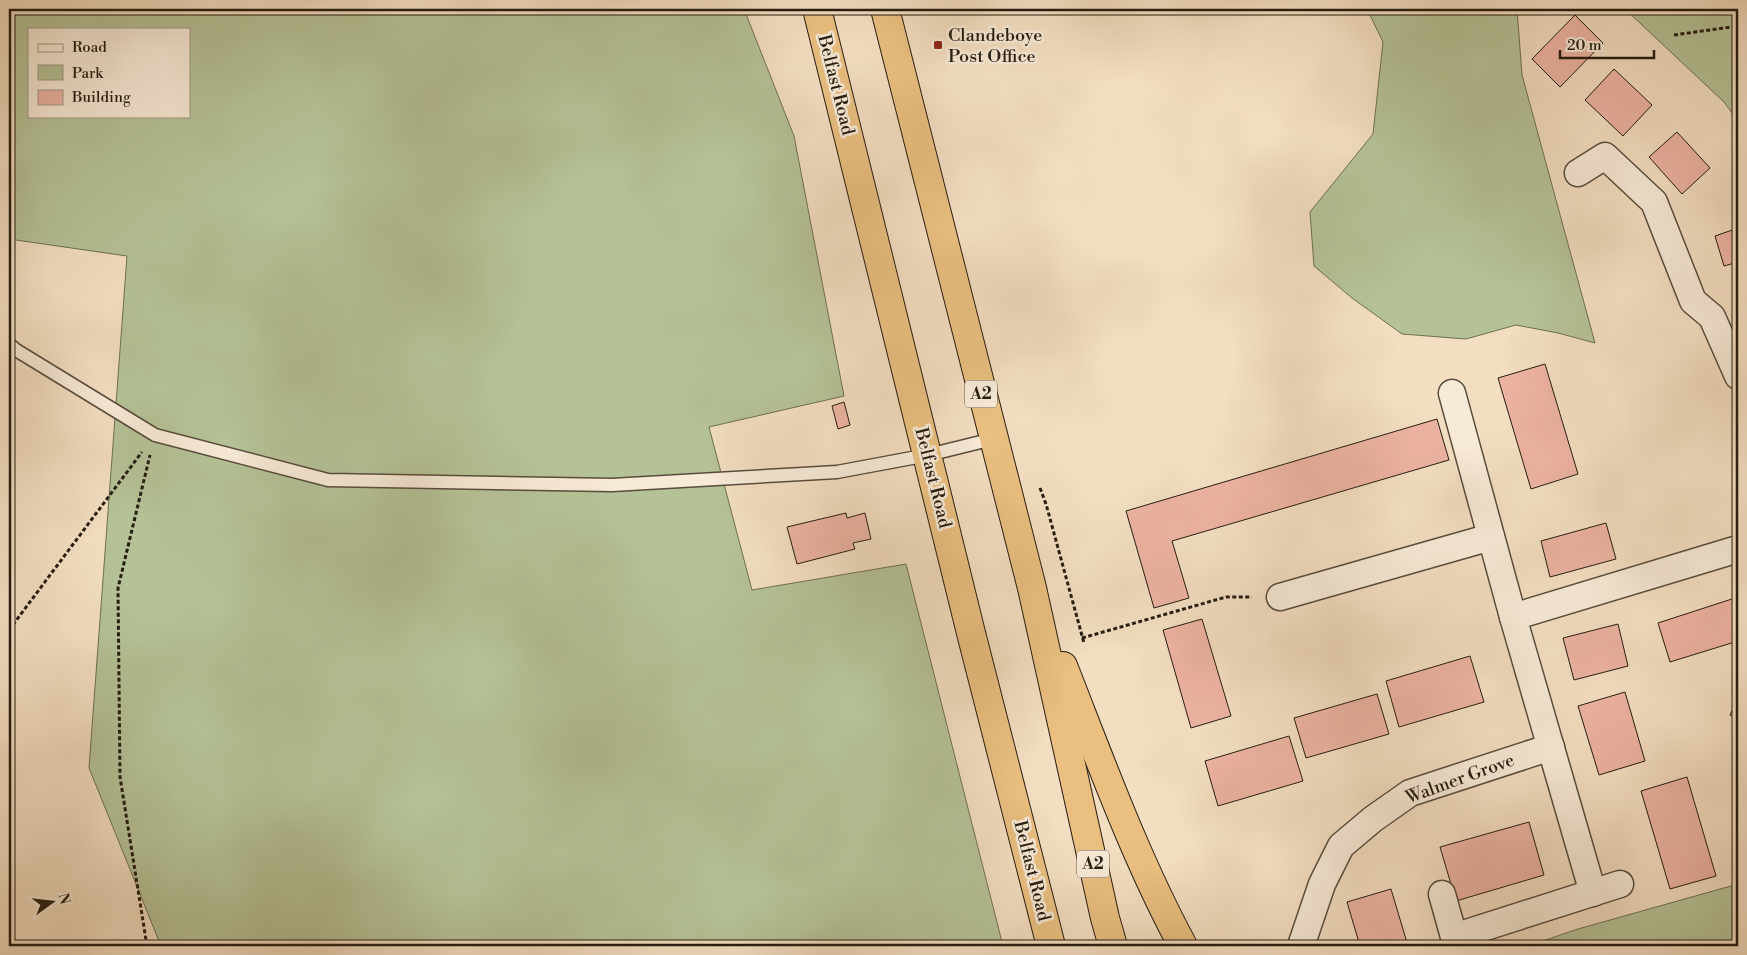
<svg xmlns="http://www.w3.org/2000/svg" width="1747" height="955" font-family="'Libre Bodoni',serif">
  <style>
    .green { fill: #b5c297; stroke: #6d6f54; fill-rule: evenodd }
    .building { fill: #ecb3a2; stroke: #251c12 }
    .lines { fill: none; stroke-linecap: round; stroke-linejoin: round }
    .service-casing { stroke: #584c3e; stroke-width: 15 }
    .minor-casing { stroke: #584c3e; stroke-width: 29 }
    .trunk-casing { stroke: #251c12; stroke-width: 30 }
    .path { stroke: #251c12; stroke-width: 3; stroke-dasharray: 4 2.5; stroke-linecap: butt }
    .service { stroke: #f7ead7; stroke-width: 12 }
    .minor { stroke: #f7ead7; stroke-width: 26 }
    .trunk { stroke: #eabf80; stroke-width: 28 }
    .poi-dot { fill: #8f2418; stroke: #f7ead7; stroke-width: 2 }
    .labels { text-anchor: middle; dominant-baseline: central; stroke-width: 5; stroke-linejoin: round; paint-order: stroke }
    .shield { fill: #f7ead7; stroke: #645a4d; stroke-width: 1 }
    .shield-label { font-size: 16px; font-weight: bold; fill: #251c12 }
    .poi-label { font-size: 18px; fill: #251c12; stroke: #f7ead7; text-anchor: start }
    .street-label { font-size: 18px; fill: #251c12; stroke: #f7ead7 }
  </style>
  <rect width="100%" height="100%" fill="#f3dec1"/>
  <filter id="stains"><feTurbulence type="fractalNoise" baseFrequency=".004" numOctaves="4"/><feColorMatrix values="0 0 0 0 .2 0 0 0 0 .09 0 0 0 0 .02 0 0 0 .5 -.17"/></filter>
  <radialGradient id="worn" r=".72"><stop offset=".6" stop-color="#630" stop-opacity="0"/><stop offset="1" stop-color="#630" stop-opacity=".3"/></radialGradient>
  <g class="green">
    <path d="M9 9H744L794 136 844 396 709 427 752 590 906 564 1003 946H161L89 768 127 256 9 239ZM29 29H189V116H29Z"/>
    <polygon points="1367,9 1517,9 1522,75 1595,343 1558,333 1516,325 1466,339 1402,334 1352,298 1314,266 1310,212 1373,134 1383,42"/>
    <polygon points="1625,9 1738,9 1738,121 1724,102"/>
    <polygon points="1738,884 1738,946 1528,946 1578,929"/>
  </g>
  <g class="building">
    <polygon points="1575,15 1603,43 1560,87 1532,59"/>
    <polygon points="1614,69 1652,105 1623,136 1585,100"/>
    <polygon points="1677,132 1710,168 1682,194 1649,157"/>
    <polygon points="1738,228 1738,262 1724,266 1715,236"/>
    <polygon points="1545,364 1578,474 1531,489 1498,378"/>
    <polygon points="844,402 850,425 838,429 832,406"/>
    <polygon points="1437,419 1449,460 1172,541 1189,598 1154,608 1126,511"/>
    <polygon points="846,513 847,518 865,513 871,539 853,543 855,549 797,564 787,527"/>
    <polygon points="1606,523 1616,559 1550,577 1541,541"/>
    <polygon points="1738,597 1738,641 1670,662 1658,623"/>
    <polygon points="1202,619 1231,716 1191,728 1163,630"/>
    <polygon points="1618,624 1628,666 1574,680 1563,638"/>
    <polygon points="1470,656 1484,702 1399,727 1386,681"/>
    <polygon points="1625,692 1645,761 1599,775 1578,706"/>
    <polygon points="1377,694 1389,734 1306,758 1294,718"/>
    <polygon points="1738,698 1738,719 1730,715"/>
    <polygon points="1289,736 1303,781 1218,806 1205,761"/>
    <polygon points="1687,777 1716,876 1670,889 1641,791"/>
    <polygon points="1529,822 1544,875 1456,901 1440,847"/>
    <polygon points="1391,889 1408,946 1360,946 1347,902"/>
  </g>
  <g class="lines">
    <g class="service-casing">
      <polyline id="service" points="9,344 16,350 155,435 328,480 612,485 837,472 928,455 993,439"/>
    </g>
    <g class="minor-casing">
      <g id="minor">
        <polyline points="1578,173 1605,156 1654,202 1693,301 1712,317 1738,376"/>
        <polyline points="1452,393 1513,617 1593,893"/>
        <polyline points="1280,597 1491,537"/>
        <polyline points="1513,617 1738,549"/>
        <polyline points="1442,894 1454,937 1620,884"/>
        <polyline points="1301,946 1322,884 1341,846 1373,819 1410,793 1551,747"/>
      </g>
    </g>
    <g class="trunk-casing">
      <g id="trunk">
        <polyline points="817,9 971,633 1051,946"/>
        <polyline points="885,9 1032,588 1105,918 1113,946"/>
        <path d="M1063 666C1100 760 1135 857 1183 946"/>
      </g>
    </g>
    <g class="path">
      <polyline points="1674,35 1738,26"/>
      <polyline points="1040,488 1046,504 1084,643"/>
      <polyline points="9,630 142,452"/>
      <polyline points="1082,638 1226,597 1252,597"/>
      <polyline points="147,946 120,777 118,588 150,455"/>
    </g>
    <use href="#service" class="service"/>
    <use href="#minor" class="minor"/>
    <use href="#trunk" class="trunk"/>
  </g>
  <rect class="poi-dot" x="933" y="40" width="10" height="10" rx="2.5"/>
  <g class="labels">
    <g class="shield">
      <rect x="965" y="380.5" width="32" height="27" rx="4"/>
      <rect x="1077" y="850.5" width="32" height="27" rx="4"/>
    </g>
    <g class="shield-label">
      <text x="981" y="394">A2</text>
      <text x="1093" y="864">A2</text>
    </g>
    <g class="poi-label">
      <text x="948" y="35">Clandeboye<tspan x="948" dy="21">Post Office</tspan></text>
    </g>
    <g class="street-label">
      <text transform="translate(836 85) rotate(76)">Belfast Road</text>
      <text transform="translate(933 478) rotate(76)">Belfast Road</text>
      <text transform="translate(1460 779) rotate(-20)">Walmer Grove</text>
      <text transform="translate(1032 871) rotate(76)">Belfast Road</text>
    </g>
  </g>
  <rect width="1747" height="955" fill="none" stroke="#f3dec1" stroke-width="30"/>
  <rect x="10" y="10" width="1727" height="935" fill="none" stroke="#251c12" stroke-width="2.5"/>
  <rect x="15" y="15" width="1717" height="925" fill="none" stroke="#251c12"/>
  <rect x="28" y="28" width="162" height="90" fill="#f7ead7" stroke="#a39888"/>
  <rect x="38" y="44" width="25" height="8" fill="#f7ead7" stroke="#a39888"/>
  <text x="72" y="52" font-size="15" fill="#251c12">Road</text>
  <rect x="38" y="65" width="25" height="15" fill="#b5c297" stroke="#a39888"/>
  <text x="72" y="78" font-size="15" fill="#251c12">Park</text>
  <rect x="38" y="90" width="25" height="15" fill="#ecb3a2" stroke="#a39888"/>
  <text x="72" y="102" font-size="15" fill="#251c12">Building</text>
  <g transform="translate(52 902) rotate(75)" stroke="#f7ead7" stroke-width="4" paint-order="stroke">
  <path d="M0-4L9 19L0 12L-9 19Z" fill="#251c12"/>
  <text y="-8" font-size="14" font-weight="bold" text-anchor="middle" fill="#251c12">N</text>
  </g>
  <path d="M1560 50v8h94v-8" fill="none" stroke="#251c12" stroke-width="2.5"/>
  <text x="1567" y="50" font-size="15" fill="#251c12" stroke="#f7ead7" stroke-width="4" paint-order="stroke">20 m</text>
  <rect width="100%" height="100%" filter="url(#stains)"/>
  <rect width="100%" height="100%" fill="url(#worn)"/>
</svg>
